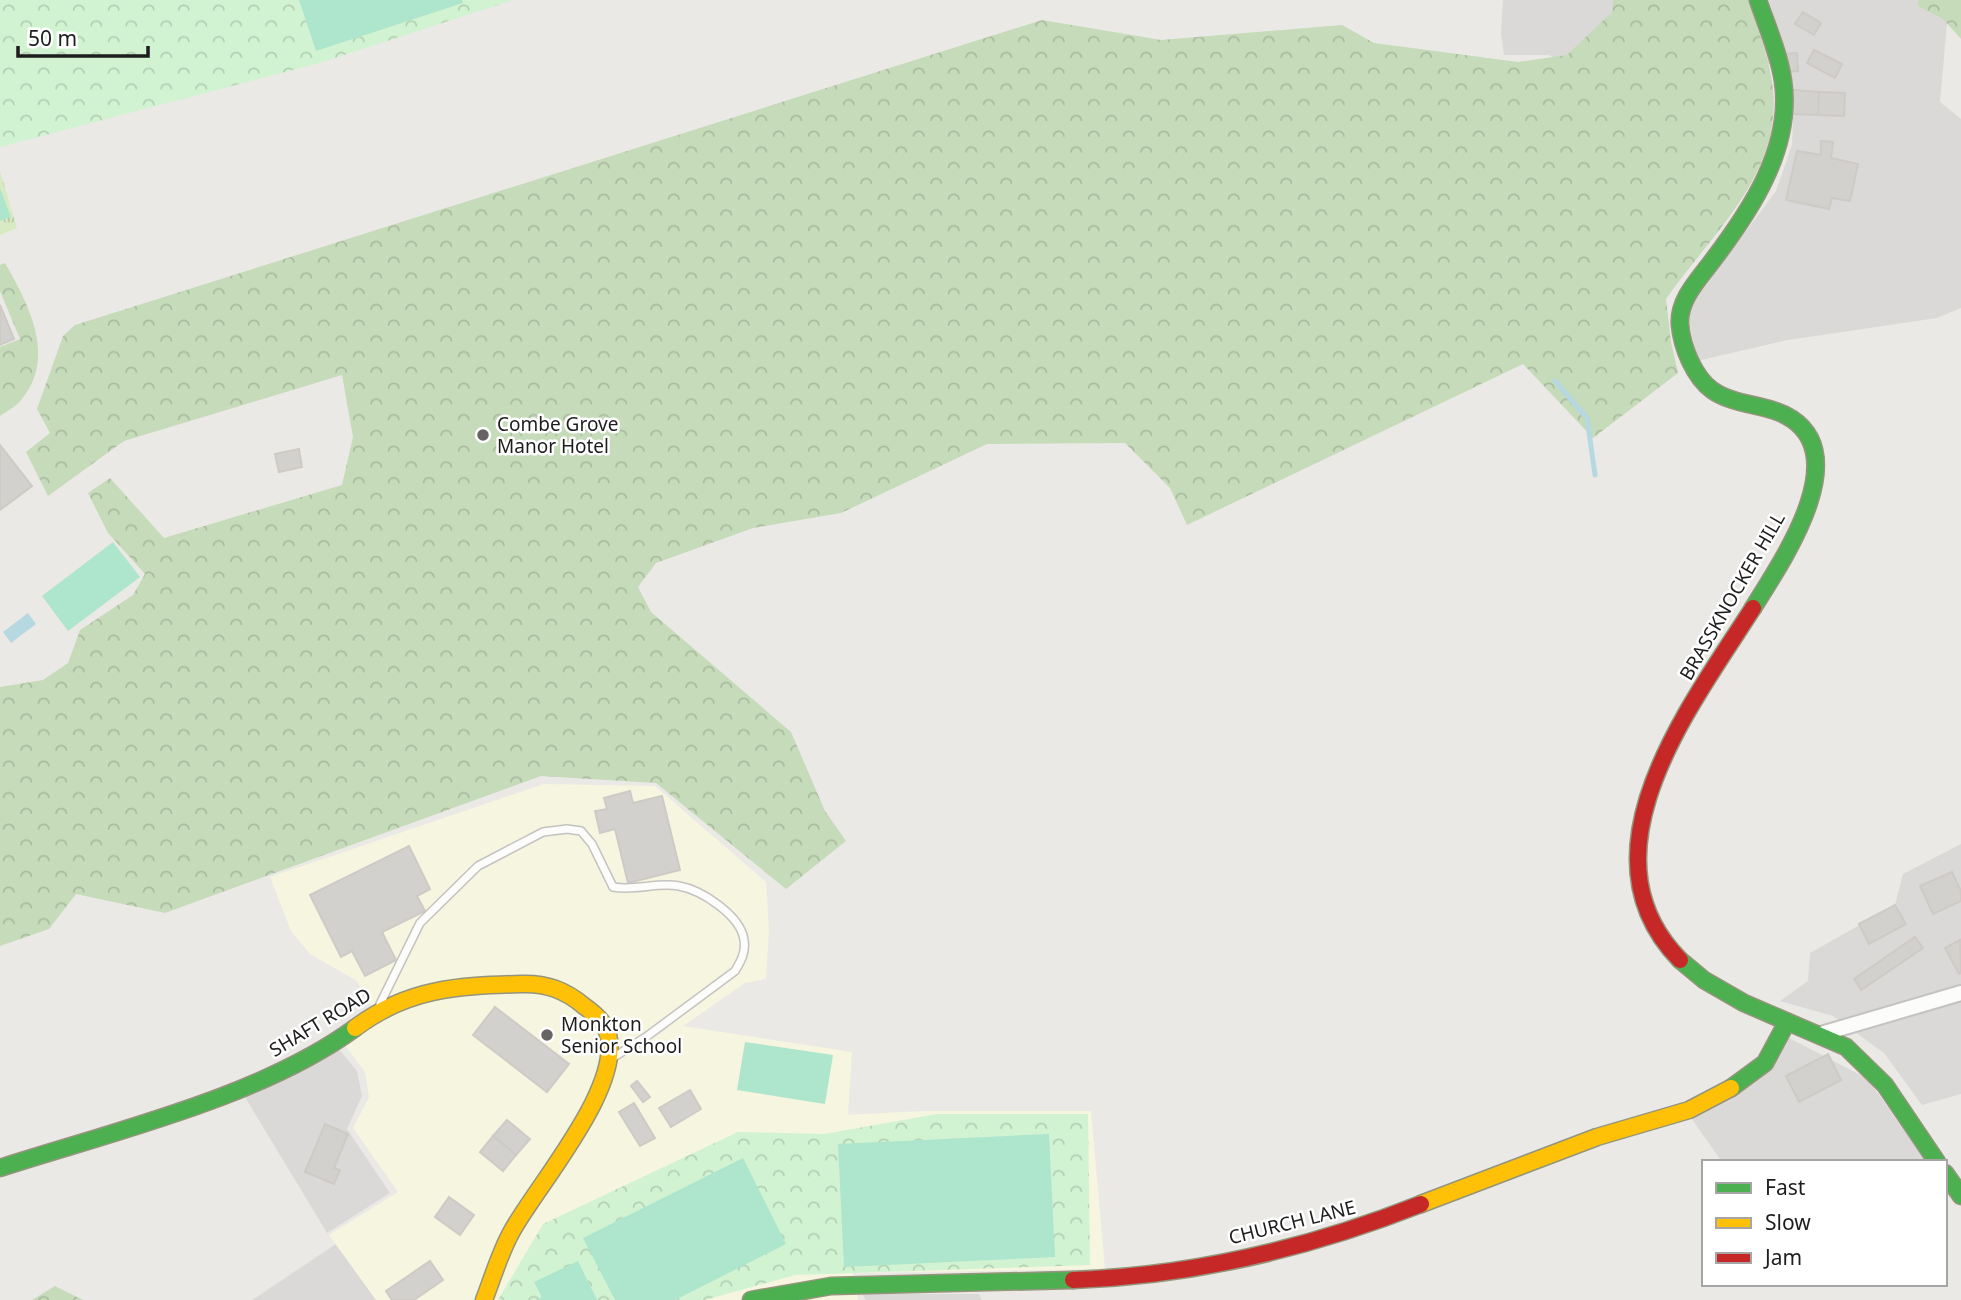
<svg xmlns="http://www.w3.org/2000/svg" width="1961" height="1300" font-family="'Noto Sans',sans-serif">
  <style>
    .residential { fill: #dad9d7 }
    .education { fill: #f6f5df }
    .grass { fill: url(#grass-tufts) }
    .forest { fill: url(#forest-crowns) }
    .park { fill: url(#park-crowns) }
    .pitch { fill: #aee5cd }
    .water { fill: #b6d8e0 }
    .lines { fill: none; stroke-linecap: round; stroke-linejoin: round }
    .stream { stroke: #b6d8e0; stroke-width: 5 }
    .building { fill: #d3d1ce; stroke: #cecac6; stroke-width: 2 }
    .lane-casing { stroke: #c4c3c1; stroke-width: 10 }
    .street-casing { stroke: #c4c3c1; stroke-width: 18 }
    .fast-casing { stroke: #94957c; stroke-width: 19 }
    .slow-casing { stroke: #94957c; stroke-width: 19 }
    .jam-casing { stroke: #94957c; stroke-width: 19 }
    .lane { stroke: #fcfcfb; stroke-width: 7 }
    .street { stroke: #fcfcfb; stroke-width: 14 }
    .fast { stroke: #4caf50; stroke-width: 16 }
    .slow { stroke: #ffc107; stroke-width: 16 }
    .jam { stroke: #c62828; stroke-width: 16 }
    .poi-dot { fill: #656463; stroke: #fff; stroke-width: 2.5 }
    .labels { text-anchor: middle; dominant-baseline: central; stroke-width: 5; stroke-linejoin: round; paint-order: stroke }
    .poi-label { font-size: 19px; fill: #1d1d1d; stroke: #fff; text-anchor: start }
    .street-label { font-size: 19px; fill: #1d1d1d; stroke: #fff }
  </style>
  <defs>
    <pattern id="grass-tufts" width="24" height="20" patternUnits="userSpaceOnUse" patternTransform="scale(1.75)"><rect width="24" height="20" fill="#d8eac2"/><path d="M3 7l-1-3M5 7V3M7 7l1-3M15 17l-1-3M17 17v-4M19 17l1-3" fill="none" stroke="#b9c8a6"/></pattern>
    <pattern id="forest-crowns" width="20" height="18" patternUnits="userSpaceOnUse" patternTransform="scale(1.75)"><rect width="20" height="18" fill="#c5dbb9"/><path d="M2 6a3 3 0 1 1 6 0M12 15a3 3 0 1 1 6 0" fill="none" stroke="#a9bc9f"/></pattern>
    <pattern id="park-crowns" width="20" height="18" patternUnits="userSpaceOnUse" patternTransform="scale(1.75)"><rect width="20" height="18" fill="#d1f3d1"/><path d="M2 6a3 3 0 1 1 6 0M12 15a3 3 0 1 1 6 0" fill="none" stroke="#b3d0b3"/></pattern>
  </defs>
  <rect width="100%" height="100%" fill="#ebe9e5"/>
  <g class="residential">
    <polygon points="1503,0 1747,0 1772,63 1657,115 1549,55 1504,55 1501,33"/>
    <polygon points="1769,0 1943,0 1947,23 1940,102 1961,119 1961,308 1937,318 1788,340 1697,361 1688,316 1695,300 1776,191 1792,145 1794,94"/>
    <polygon points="1961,844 1961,1094 1922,1105 1884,1053 1833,1016 1780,1001 1808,981 1810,953 1895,905 1903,874"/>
    <polygon points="1789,1038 1868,1079 1926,1162 1722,1162 1687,1112"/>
    <polygon points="338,1048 357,1071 362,1096 347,1129 390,1193 327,1233 245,1097"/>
    <polygon points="336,1244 376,1300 252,1300"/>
    <polygon points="862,1294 979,1294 982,1300 866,1300"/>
  </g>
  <polygon class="education" points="544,784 655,786 766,882 769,930 766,979 745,983 683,1026 852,1052 848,1115 922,1111 1091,1111 1105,1269 853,1273 858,1300 376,1300 329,1235 398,1192 353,1128 369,1097 365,1072 344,1044 377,1016 357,981 310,954 291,931 270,877"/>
  <polygon class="grass" points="0,171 17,228 0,235"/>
  <g class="forest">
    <path d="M1613 0H1749C1757 28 1770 60 1773 89 1782 175 1711 234 1666 299L1671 342 1678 373 1593 438 1523 364 1187 525 1170 488 1125 443 987 444 841 513 753 528 656 563 638 587 651 612 791 732 825 811 846 841 786 889 656 783 541 776 165 913 76 894 49 929 0 946V687L43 680 68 663 80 630 133 595 145 574 108 533 88 493 110 478 164 538 342 485 353 437 342 375 124 441 48 496 26 452 50 433 37 409 63 336 75 325 1042 20 1161 40 1342 25 1374 43 1518 62 1567 55 1612 12Z"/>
    <polygon points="1918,0 1961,0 1961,39 1943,19 1918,6"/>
    <path d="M5 263C28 303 57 357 22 399 17 406 7 411 0 416V347L20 339 0 291V265Z"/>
    <polygon points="55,1286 83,1300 32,1300"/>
  </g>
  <g class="park">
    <polygon points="0,0 513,0 323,62 0,147"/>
    <polygon points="937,1114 1088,1114 1090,1265 795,1275 705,1300 498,1300 543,1224 738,1132 824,1134"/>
  </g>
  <g class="pitch">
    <polygon points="299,0 462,0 463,3 316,51"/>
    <polygon points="0,188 11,217 0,221"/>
    <polygon points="113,542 140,577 68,631 42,596"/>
    <polygon points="745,1042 833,1055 825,1104 737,1090"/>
    <polygon points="1049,1134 1055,1257 844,1267 838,1144"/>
    <polygon points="743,1158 786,1244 675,1300 615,1300 583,1238"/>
    <polygon points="578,1261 597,1300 537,1300 542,1297 534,1282"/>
  </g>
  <polygon class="water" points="28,613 36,624 11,643 3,632"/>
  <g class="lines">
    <polyline class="stream" points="1555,381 1587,418 1595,475"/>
  </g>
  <g class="building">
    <polygon points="1803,12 1821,23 1814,35 1795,24"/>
    <polygon points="1814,50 1842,64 1835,78 1807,63"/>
    <polygon points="1797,53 1798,71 1785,72 1783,54"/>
    <polygon points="1793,90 1819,92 1818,115 1792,114"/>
    <polygon points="1819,92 1845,93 1844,116 1818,115"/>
    <polygon points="1821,141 1833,142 1831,158 1858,164 1850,201 1832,198 1829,209 1786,200 1797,151 1821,155"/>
    <polygon points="0,305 14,339 0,345"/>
    <polygon points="0,445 32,486 0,510"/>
    <polygon points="299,449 302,467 279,472 275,454"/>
    <polygon points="630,791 633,803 662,796 680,870 628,883 615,829 600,833 595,811 607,809 604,798"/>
    <polygon points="409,846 430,889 417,896 425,911 382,932 396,960 365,976 352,951 341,957 310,895"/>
    <polygon points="1952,872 1961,891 1961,901 1933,914 1920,886"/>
    <polygon points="1895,905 1906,924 1869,944 1859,924"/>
    <polygon points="1915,937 1923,948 1861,990 1854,979"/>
    <polygon points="1960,940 1961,973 1959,974 1945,948"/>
    <polygon points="495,1007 569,1064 547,1092 473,1035"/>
    <polygon points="1828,1054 1841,1080 1799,1102 1786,1076"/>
    <polygon points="637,1081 650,1097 643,1102 631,1086"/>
    <polygon points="690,1090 701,1109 671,1127 659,1108"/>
    <polygon points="634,1103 655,1138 640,1146 619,1112"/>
    <polygon points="507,1120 530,1139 516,1155 493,1136"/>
    <polygon points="325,1124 348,1134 334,1168 340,1170 334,1184 305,1172"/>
    <polygon points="493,1136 516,1155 503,1171 480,1152"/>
    <polygon points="449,1197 474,1215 460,1235 435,1217"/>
    <polygon points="430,1261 443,1280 414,1300 392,1300 386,1291"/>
  </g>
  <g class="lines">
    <g class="lane-casing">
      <path id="lane" d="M380 1004 420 923 478 866 543 832 567 829 581 831 592 844 613 887C636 891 657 882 679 886 702 890 741 916 744 940 746 952 741 961 735 971L646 1037 614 1057"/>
    </g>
    <g class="street-casing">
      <polyline id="street" points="1821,1034 1961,993"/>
    </g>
    <g class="fast-casing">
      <g id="fast">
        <path d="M1753 608C1780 564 1853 460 1792 419 1768 403 1736 407 1712 390 1694 377 1682 347 1680 325 1678 301 1697 281 1710 264 1749 213 1793 149 1783 81 1779 53 1767 27 1758 0"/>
        <polyline points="1680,960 1704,980 1744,1003 1846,1047 1885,1085 1937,1162"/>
        <polyline points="1731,1088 1765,1063 1787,1022"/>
        <path d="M0 1168C111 1132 261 1097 355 1028"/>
        <polyline points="1945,1173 1961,1196"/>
        <polyline points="751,1300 831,1286 1073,1280"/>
      </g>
    </g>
    <g class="slow-casing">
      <g id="slow">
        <path d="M355 1028C408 988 457 986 521 984 546 983 565 990 584 1006 591 1011 603 1021 606 1029 629 1081 537 1185 512 1231 500 1252 493 1277 484 1300"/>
        <polyline points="1421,1204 1597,1137 1689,1110 1731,1088"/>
      </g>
    </g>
    <g class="jam-casing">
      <g id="jam">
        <path d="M1680 960C1575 853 1692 704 1753 608"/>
        <path d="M1073 1280C1192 1276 1312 1247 1421 1204"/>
      </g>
    </g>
    <use href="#lane" class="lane"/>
    <use href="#street" class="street"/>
    <use href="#fast" class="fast"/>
    <use href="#slow" class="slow"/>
    <use href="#jam" class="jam"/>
  </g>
  <g class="poi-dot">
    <circle cx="483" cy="435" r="7"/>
    <circle cx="547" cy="1035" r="7"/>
  </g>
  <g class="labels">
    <g class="poi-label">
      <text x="497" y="424">Combe Grove<tspan x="497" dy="22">Manor Hotel</tspan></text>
      <text x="561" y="1024">Monkton<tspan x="561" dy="22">Senior School</tspan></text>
    </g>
    <g class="street-label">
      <text transform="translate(1732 596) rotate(-60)">BRASSKNOCKER HILL</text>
      <text transform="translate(320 1022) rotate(-31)">SHAFT ROAD</text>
      <text transform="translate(1292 1222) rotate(-14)">CHURCH LANE</text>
    </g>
  </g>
  <rect x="1702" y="1160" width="245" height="126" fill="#ffffff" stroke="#a5a5a5" stroke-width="2"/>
  <rect x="1716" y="1183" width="35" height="10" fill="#4caf50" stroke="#a5a5a5" stroke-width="2"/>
  <text x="1765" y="1195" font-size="21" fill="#1d1d1d">Fast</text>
  <rect x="1716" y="1218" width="35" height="10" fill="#ffc107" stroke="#a5a5a5" stroke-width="2"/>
  <text x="1765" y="1230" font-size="21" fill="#1d1d1d">Slow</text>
  <rect x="1716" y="1253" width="35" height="10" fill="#c62828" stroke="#a5a5a5" stroke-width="2"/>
  <text x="1765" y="1265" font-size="21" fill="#1d1d1d">Jam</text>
  <path d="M18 46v10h130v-10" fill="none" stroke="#1d1d1d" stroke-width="3.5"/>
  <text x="28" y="46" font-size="21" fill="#1d1d1d" stroke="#ffffff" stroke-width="5" paint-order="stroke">50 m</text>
</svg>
